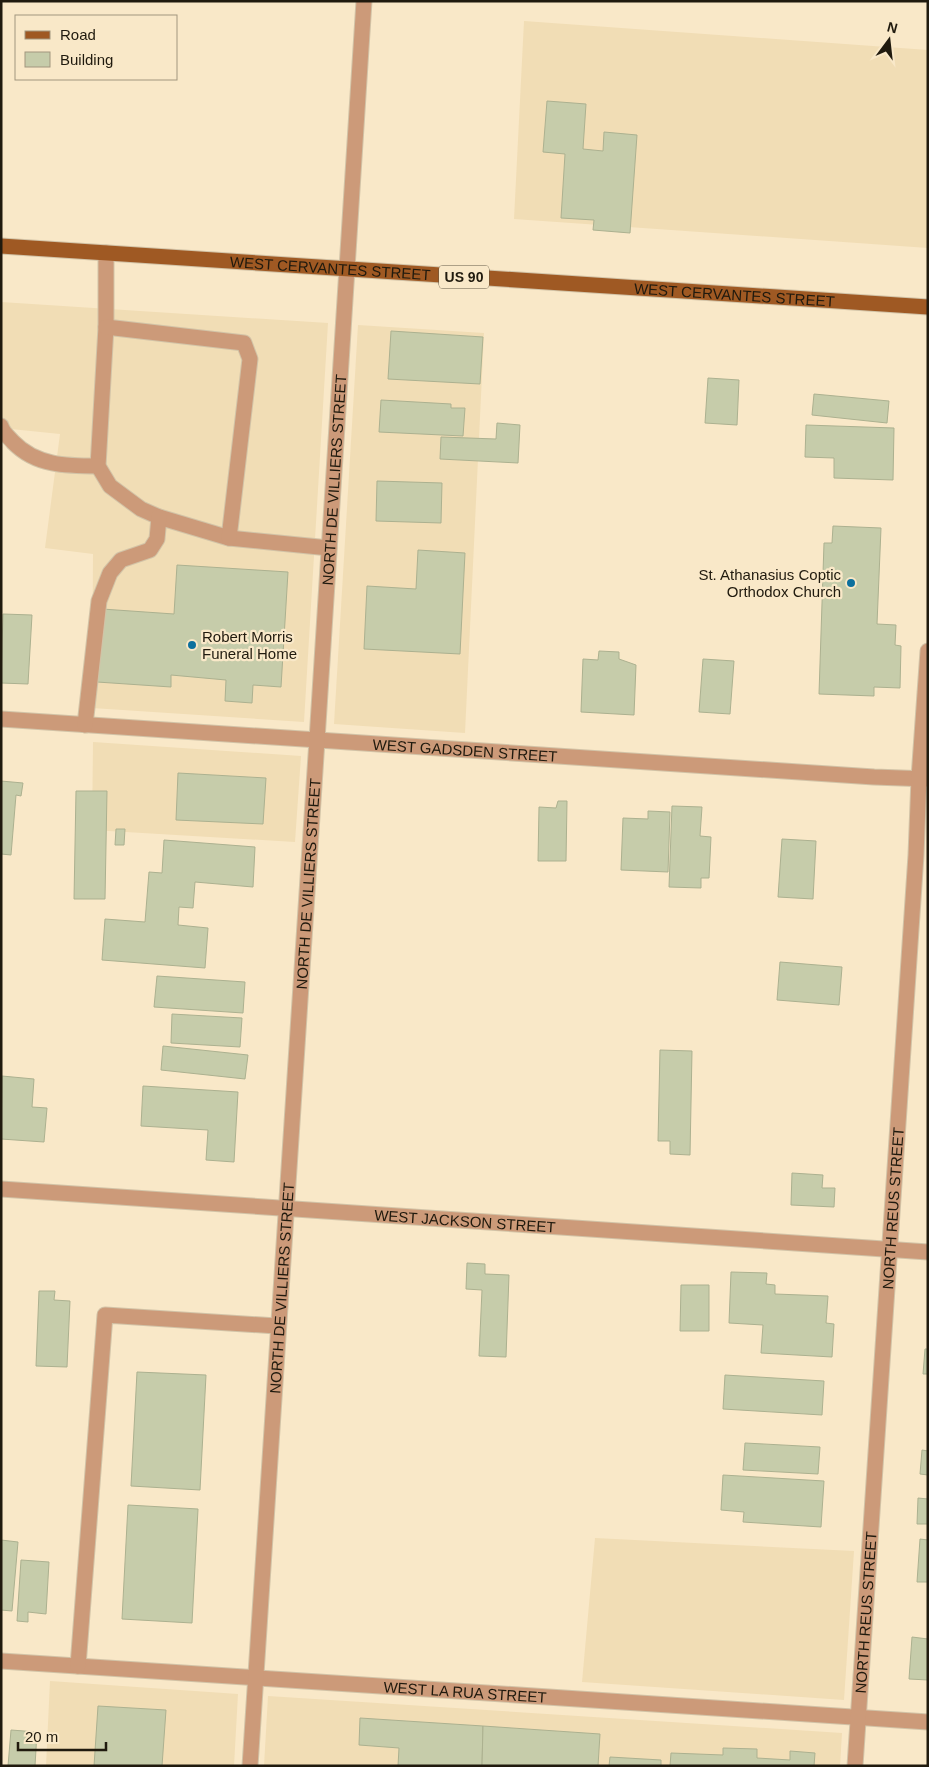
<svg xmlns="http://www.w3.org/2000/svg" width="929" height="1767" font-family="Arial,sans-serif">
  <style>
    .built { fill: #f1ddb5 }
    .building { fill: #c6ccaa; stroke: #acb190 }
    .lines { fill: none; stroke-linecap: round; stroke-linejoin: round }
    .minor-casing { stroke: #d2c3a7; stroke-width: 17 }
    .major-casing { stroke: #d2c3a7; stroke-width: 17 }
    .minor { stroke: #cc9a79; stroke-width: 15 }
    .major { stroke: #9f5923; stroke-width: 15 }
    .poi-dot { fill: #0d709d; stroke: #f9e8c8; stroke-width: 2 }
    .labels { text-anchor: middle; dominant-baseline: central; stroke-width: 4.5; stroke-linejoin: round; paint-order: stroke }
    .shield { fill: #f9e8c8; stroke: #615846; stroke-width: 1 }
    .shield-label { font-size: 14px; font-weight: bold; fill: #201a0e }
    .street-label { font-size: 15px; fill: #201a0e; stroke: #f9e8c8 }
    .poi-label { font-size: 15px; fill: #201a0e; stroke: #f9e8c8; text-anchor: end }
  </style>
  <rect width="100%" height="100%" fill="#f9e8c8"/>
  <g class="built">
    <polygon points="524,21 928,50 928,248 514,219"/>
    <polygon points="1,302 328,323 304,722 92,708 93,554 45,548 60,434 1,428"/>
    <polygon points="358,325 484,333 465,733 334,724"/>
    <polygon points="93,742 301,756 295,842 92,830"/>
    <polygon points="595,1538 854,1551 844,1700 582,1682"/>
    <polygon points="50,1681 238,1694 234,1766 46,1766"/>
    <polygon points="268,1696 842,1733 840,1766 264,1766"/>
  </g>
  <g class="building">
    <polygon points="547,101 586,104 583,149 603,151 604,132 637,135 630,233 593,230 594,220 561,218 565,154 543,152"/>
    <polygon points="391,331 483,337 480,384 388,379"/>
    <polygon points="708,378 739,380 737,425 705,423"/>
    <polygon points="814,394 889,401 887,423 812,415"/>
    <polygon points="381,400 451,404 451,408 465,408 463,436 379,432"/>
    <polygon points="497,423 520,425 518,463 440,459 441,437 496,439"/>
    <polygon points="806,425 894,428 893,480 834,478 834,458 805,457"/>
    <polygon points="377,481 442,483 441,523 376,521"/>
    <polygon points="833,526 881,528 877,624 896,625 895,645 901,646 900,688 874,687 874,696 819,694 824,543 832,543"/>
    <polygon points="418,550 465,553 460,654 364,649 367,586 416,589"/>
    <polygon points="177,565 288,572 281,687 253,685 252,703 225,701 226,680 171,675 171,687 97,682 102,609 174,614"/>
    <polygon points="3,614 32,615 28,684 1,683"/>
    <polygon points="599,651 619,652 619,659 636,665 634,715 581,712 583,659 598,660"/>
    <polygon points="703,659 734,661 730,714 699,712"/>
    <polygon points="178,773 266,778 263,824 176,820"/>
    <polygon points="1,781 23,783 21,796 16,795 11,855 1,854"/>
    <polygon points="76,791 107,791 105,899 74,899"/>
    <polygon points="558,801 567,801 566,861 538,861 539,807 556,808"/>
    <polygon points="672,806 702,807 700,836 711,837 709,878 701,878 701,888 669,887"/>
    <polygon points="648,811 670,812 668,872 621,870 623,818 648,819"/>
    <polygon points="116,829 125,829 124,845 115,845"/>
    <polygon points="782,839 816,841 813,899 778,897"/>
    <polygon points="164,840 255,847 253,887 195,882 193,908 179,907 178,925 208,928 205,968 102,960 105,919 145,922 149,872 162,873"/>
    <polygon points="780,962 842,967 839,1005 777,1000"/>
    <polygon points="157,976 245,982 243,1013 154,1007"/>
    <polygon points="172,1014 242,1018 240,1047 171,1043"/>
    <polygon points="163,1046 248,1055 245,1079 161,1070"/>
    <polygon points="660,1050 692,1051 690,1155 670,1154 670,1141 658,1141"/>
    <polygon points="2,1076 34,1079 32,1107 47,1108 44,1142 1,1139"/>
    <polygon points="143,1086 238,1092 234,1162 206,1160 208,1130 141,1126"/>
    <polygon points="792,1173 823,1175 822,1188 835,1188 834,1207 791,1205"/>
    <polygon points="467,1263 485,1264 485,1274 509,1275 506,1357 479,1356 482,1290 466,1289"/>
    <polygon points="731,1272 767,1273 766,1284 775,1285 775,1294 828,1296 826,1323 834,1324 832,1357 761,1353 763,1325 729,1323"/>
    <polygon points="681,1285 709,1285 709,1331 680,1331"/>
    <polygon points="39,1291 55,1291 54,1300 70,1301 67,1367 36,1366"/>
    <polygon points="925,1349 928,1349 928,1374 923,1374"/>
    <polygon points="137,1372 206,1375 200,1490 131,1486"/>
    <polygon points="725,1375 824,1381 822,1415 723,1409"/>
    <polygon points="745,1443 820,1447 818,1474 743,1470"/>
    <polygon points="922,1450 928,1451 928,1475 920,1474"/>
    <polygon points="723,1475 824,1481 821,1527 743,1522 744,1512 721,1510"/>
    <polygon points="918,1498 928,1499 928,1524 917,1524"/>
    <polygon points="128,1505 198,1509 192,1623 122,1619"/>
    <polygon points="920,1539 928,1540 928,1582 917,1582"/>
    <polygon points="1,1540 18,1542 12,1611 1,1610"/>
    <polygon points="21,1560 49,1562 46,1614 28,1612 28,1622 17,1621"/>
    <polygon points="912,1637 928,1639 928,1680 909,1679"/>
    <polygon points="98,1706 166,1710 162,1766 94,1766"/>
    <polygon points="360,1718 483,1726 482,1766 398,1766 399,1748 359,1745"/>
    <polygon points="483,1726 600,1734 598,1766 482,1766"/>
    <polygon points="11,1730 37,1732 35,1766 8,1766"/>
    <polygon points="723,1748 757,1749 757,1758 790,1760 790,1751 815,1753 814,1766 670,1766 671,1753 723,1755"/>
    <polygon points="610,1757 661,1760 661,1766 609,1766"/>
  </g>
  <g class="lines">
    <g class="minor-casing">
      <g id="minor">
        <polyline points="106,253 106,327 98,466 110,486 141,509 159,517 229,538 329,548"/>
        <polyline points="106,327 244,343 250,359 229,538"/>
        <path d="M1 426C3 433 9 437 13 442 36 466 67 466 98 466"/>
        <path id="s1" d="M1 719 874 777 928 779"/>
        <polyline points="85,725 99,601 110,573 121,560 150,550 157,539 159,517"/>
        <path id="s2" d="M1 1189 928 1252"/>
        <path id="s3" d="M1 1661 928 1722"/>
        <polyline points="78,1666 105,1315 277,1326"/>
        <path id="s4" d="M250 1766 317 740 364 1"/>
        <path id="s5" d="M855 1766 916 855 919 778 928 651"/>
      </g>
    </g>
    <g class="major-casing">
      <g id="major">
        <path id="s6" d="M1 246 928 307"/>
      </g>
    </g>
    <use href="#minor" class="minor"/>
    <use href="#major" class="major"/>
  </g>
  <g class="poi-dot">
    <circle cx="851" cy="583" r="5"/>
    <circle cx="192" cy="645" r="5"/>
  </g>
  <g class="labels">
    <rect class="shield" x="439" y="265.5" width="50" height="23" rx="4"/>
    <g class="shield-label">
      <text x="464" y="277">US 90</text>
    </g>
    <g class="street-label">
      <text stroke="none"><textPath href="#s6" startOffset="330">WEST CERVANTES STREET</textPath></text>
      <text stroke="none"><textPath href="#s6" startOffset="735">WEST CERVANTES STREET</textPath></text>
      <text stroke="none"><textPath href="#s4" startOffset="1289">NORTH DE VILLIERS STREET</textPath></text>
      <text stroke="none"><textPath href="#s1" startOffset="465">WEST GADSDEN STREET</textPath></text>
      <text stroke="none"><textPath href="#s4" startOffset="884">NORTH DE VILLIERS STREET</textPath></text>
      <text stroke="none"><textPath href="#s5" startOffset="559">NORTH REUS STREET</textPath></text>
      <text stroke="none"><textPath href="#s2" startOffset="465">WEST JACKSON STREET</textPath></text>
      <text stroke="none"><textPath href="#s4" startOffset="479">NORTH DE VILLIERS STREET</textPath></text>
      <text stroke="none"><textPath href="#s5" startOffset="154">NORTH REUS STREET</textPath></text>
      <text stroke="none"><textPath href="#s3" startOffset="465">WEST LA RUA STREET</textPath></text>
    </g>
    <g class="poi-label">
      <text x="841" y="574">St. Athanasius Coptic<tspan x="841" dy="17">Orthodox Church</tspan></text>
      <text x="202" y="636" text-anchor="start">Robert Morris<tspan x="202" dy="17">Funeral Home</tspan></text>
    </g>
  </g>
  <rect width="929" height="1767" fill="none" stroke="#201a0e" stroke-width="5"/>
  <rect x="15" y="15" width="162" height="65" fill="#f9e8c8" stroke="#a2967e"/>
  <rect x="25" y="31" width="25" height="8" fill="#9f5923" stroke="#a2967e"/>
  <text x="60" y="40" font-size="15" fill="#201a0e">Road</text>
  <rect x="25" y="52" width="25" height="15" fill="#c6ccaa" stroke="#a2967e"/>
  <text x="60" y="65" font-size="15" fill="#201a0e">Building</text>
  <g transform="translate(889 40) rotate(15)" stroke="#f9e8c8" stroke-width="4" paint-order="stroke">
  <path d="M0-4L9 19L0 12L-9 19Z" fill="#201a0e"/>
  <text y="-8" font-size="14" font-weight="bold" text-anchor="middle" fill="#201a0e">N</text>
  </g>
  <path d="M18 1742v8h88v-8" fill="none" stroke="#201a0e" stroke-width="2.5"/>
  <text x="25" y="1742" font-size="15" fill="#201a0e" stroke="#f9e8c8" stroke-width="4" paint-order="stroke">20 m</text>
</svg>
